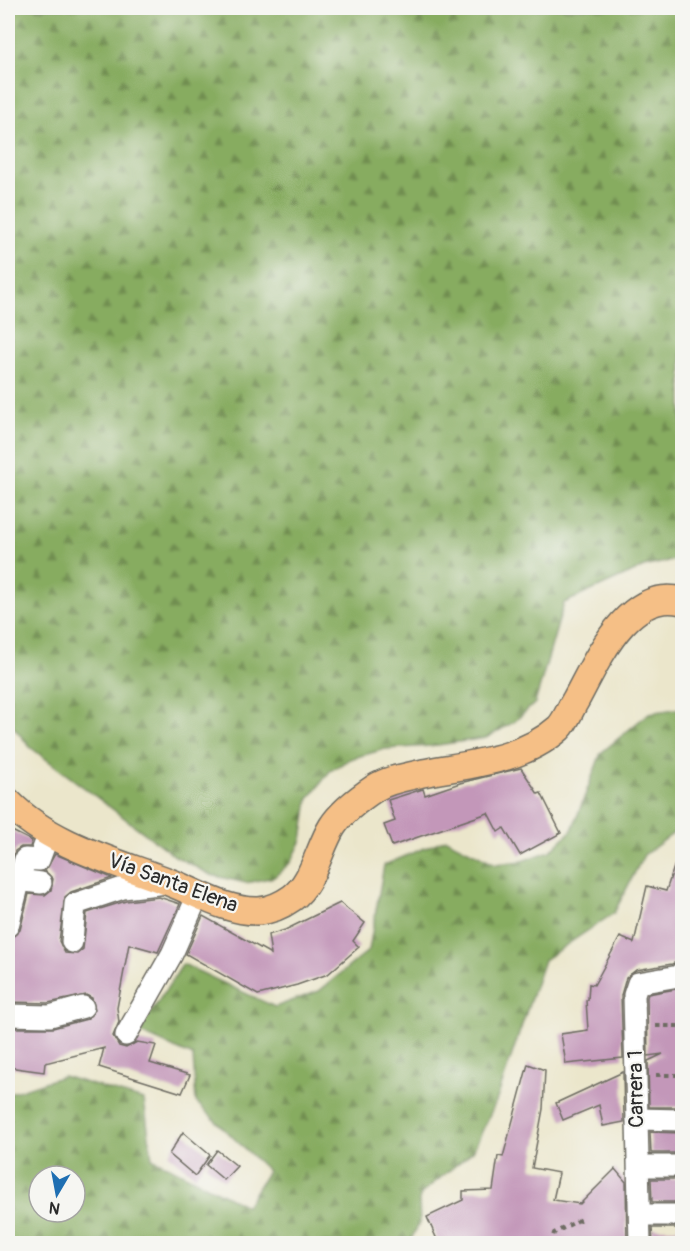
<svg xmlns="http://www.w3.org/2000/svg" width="690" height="1251" font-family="Pangolin,sans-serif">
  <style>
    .forest { fill: url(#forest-firs); stroke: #596c46; stroke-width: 1.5; fill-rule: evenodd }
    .building { fill: #c397b9 }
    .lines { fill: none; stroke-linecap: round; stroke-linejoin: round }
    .minor-casing { stroke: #6e6c63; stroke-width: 24 }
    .major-casing { stroke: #6e6c63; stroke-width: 30 }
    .path { stroke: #6e6c63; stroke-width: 4; stroke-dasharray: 4.5 4.5; stroke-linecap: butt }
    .minor { stroke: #fff; stroke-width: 21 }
    .major { stroke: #f5bf86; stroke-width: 27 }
    .labels { text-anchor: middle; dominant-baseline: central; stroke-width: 4.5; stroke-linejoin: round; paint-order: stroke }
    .street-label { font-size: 21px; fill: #2b2b2b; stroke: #f6f6f2 }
  </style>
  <defs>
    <pattern id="forest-firs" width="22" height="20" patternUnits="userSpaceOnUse" patternTransform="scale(1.5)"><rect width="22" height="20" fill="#87ac61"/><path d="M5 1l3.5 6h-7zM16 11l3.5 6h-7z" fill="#6f8c50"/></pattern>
  </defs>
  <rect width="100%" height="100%" fill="#f6f6f2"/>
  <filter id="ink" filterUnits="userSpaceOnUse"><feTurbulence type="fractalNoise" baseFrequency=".0167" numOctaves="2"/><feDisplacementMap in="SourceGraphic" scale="12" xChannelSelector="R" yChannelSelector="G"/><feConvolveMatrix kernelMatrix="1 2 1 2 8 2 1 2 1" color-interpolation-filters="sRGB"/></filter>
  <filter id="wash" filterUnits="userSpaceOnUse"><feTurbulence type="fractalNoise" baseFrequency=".008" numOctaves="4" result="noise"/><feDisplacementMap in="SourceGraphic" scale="24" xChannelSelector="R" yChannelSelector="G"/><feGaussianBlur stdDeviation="1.35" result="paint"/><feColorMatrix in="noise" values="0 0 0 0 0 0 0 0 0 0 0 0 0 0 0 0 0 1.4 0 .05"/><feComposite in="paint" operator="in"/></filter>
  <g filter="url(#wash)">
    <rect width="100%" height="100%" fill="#ebe6cb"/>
    <g class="forest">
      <polygon points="8,8 682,8 682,558 644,567 564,603 535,703 514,722 486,738 431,746 385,749 350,759 330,771 308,800 302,840 291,862 274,877 246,883 211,875 175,856 30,747 8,720"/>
      <path d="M682 708V827L644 855 614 913 544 960 497 1099 473 1151 422 1193 419 1200 420 1222 409 1243H8V1094L63 1076 144 1100 152 1158 246 1206 268 1171 196 1102 193 1056 138 1032 183 964 275 1007 319 991 369 950 384 865 446 839 496 864 522 861 550 851 572 830 601 753 649 713ZM39 1176H75V1212H39Z"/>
    </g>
    <g id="blocks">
      <g class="building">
        <polygon points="521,768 538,794 541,793 561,833 520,855 504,828 498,832 488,813 392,846 384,825 395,821 388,800 423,789 425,795 460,783"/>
        <polygon points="8,829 32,841 30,847 21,847 15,851 8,873"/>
        <polygon points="679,852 682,853 682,959 672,964 636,970 626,978 621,995 623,1058 566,1064 561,1034 588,1030 586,1000 588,1000 589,984 594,985 620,937 634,943 647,886 666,891"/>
        <polygon points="55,854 112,878 71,892 65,897 59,941 65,953 77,954 83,949 87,913 126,901 159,897 180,904 158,952 129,944 117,1008 119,1022 113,1036 119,1046 126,1048 137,1042 156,1045 150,1063 190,1075 182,1093 99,1067 104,1048 45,1063 44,1072 8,1067 8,1028 53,1028 87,1019 95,1010 92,998 86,995 48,1003 8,1002 8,940 20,930 29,894 45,895 51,890 53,879 45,871"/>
        <polygon points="340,903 365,923 353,941 359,947 328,974 297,985 258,995 186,954 203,916 271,954 268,935 285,930"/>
        <polygon points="682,988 682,1107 649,1107 648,1061 663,1054 648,1056 647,997 648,994"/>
        <polygon points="528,1064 545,1070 543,1109 532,1168 559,1173 553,1200 580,1204 615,1169 626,1182 627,1244 439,1244 427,1217 463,1200 463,1191 493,1190 498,1156 503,1157"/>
        <polygon points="623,1072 624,1122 603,1126 599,1105 563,1120 556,1103"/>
        <polygon points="183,1132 210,1155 195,1176 169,1154"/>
        <polygon points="650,1132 682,1133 682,1153 651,1153"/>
        <polygon points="217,1150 237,1166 224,1180 206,1165"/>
        <polygon points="651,1179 682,1179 682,1202 652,1202"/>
        <polygon points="652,1228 682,1228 682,1244 653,1244"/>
      </g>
    </g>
  </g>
  <g filter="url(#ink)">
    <use href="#blocks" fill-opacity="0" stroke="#6e6c63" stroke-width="1.5"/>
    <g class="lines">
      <g class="minor-casing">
        <g id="minor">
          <polyline points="18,880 41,883"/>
          <polyline points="8,926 25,859 39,860 49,833"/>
          <polyline points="72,942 75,904 123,888 167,883"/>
          <polyline points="8,1015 50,1016 83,1007"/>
          <polyline points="126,1035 172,954 198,895"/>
          <polyline points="637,1119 682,1120"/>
          <polyline points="639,1166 682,1166"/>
          <polyline points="641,1215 682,1215"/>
          <polyline points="640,1244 634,995 638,983 679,976 682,972"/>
        </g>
      </g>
      <g class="major-casing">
        <path id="major" d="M8 802C50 845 114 861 169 882 198 893 227 912 259 911 272 910 282 905 292 898 313 883 319 848 332 827 342 811 360 798 375 788 389 779 407 777 423 773 469 764 522 761 559 728 566 721 570 709 575 701 596 663 627 587 682 601"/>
      </g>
      <g class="path">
        <polyline points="656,1026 682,1026"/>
        <polyline points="656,1075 682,1075"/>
        <polyline points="551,1244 554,1233 583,1218"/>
      </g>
      <use href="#minor" class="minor"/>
      <use href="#major" class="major"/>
    </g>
  </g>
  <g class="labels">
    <g class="street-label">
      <text transform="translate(173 883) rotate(20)">Vía Santa Elena</text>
      <text transform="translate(636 1089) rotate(-91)">Carrera 1</text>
    </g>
  </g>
  <rect width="690" height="1251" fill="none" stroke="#f6f6f2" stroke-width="30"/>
  <g transform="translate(57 1194) rotate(190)"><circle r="28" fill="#f6f6f2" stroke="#a5a5a2" stroke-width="1.5"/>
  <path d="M0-4.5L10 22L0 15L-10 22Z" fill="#1f6fb2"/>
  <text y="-9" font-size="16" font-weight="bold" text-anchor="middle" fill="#2b2b2b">N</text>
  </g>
</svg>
